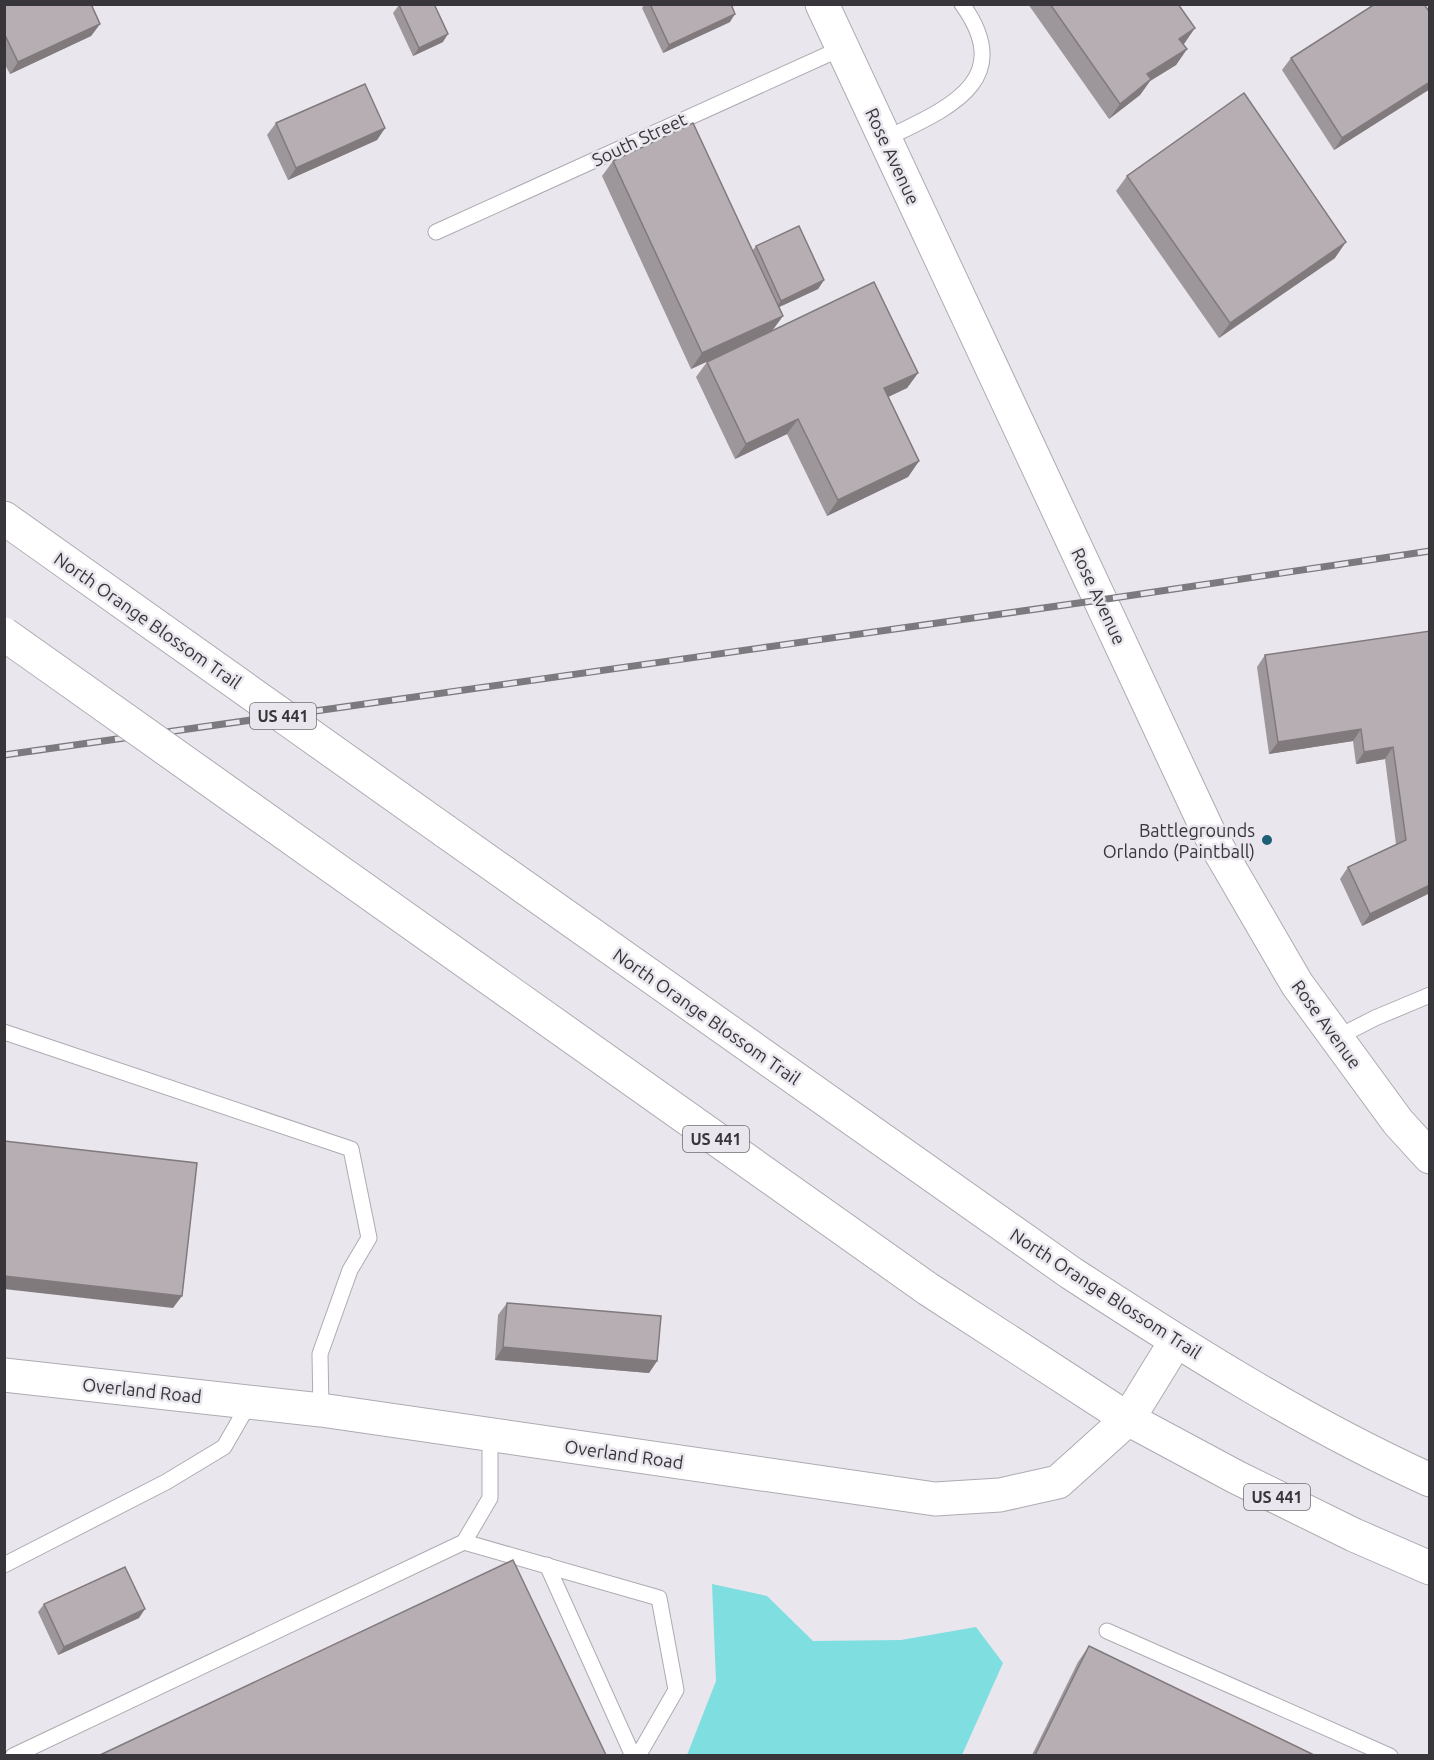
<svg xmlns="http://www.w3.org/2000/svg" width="1434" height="1760" font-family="Ubuntu,sans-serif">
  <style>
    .water { fill: #7fdee0 }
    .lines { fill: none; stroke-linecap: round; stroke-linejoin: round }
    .service-casing { stroke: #aeaab2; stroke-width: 17 }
    .tertiary-casing { stroke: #aeaab2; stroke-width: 35 }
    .primary-casing { stroke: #aeaab2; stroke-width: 35 }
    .service { stroke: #fff; stroke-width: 15 }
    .tertiary { stroke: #fff; stroke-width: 33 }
    .primary { stroke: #fff; stroke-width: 33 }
    .rail-casing { stroke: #7c797f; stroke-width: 7 }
    .rail { stroke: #eae6ee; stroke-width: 4.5; stroke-dasharray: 14; stroke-linecap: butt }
    .primary-bridge-casing { stroke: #aeaab2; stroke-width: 35; stroke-linecap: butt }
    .primary-bridge { stroke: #fff; stroke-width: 33 }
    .wall { fill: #9d969a }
    .shaded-wall { fill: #807a7d }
    .building { fill: #b7aeb3; stroke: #807a7d; stroke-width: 1.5 }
    .poi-dot { fill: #1d5f73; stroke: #eae6ee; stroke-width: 2 }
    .labels { text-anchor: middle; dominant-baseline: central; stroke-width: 5; stroke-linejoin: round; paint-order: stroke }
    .shield { fill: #eae6ee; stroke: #6d6b70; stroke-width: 1.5 }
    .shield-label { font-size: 16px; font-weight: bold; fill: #38363a }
    .street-label { font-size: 18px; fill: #38363a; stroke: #eae6ee }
    .poi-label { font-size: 18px; fill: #38363a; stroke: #eae6ee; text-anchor: end }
  </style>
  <rect width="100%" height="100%" fill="#eae6ee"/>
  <polygon class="water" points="712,1584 767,1596 813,1641 901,1640 976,1627 1003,1663 962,1755 687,1755 716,1681"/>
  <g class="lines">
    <g class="service-casing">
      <g id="service">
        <path d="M885 139C946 109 1018 82 962 4"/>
        <polyline points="436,232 842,48"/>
        <polyline points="4,1032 351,1149 369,1238 350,1270 320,1354 321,1410"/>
        <polyline points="1336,1038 1375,1018 1430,995"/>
        <polyline points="464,1542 659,1598 676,1690 638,1756"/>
        <polyline points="4,1565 166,1482 224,1447 250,1402"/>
        <polyline points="547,1565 633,1756"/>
        <polyline points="1107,1631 1390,1756"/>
        <polyline points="13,1756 464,1542 490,1498 490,1435"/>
      </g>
    </g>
    <g class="tertiary-casing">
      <g id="tertiary">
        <polyline points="822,4 1208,831 1297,984 1398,1122 1430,1157"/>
        <polyline points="4,1375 321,1410 935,1499 1000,1495 1058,1482 1128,1419 1176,1341"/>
      </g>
    </g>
    <g class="primary-casing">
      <g id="primary">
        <polyline points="4,518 121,601"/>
        <path d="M445 831 1071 1273C1186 1348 1304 1423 1430 1480"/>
        <polyline points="310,851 928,1289 1128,1419 1236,1477 1354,1535 1430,1568"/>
      </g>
    </g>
    <use href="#service" class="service"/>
    <use href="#tertiary" class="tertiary"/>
    <use href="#primary" class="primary"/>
    <g class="rail-casing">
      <polyline id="rail" points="4,755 1100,600 1430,551"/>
    </g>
    <use href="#rail" class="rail"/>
    <g class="primary-bridge-casing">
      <g id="primary-bridge">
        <polyline points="121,601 445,831"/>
        <polyline points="4,634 310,851"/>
      </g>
    </g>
    <use href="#primary-bridge" class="primary-bridge"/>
  </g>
  <g class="wall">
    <polygon points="4,4 100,24 91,36 10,74 4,63"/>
    <polygon points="645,4 731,4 730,22 663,53 642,8"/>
    <polygon points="1028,4 1178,4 1183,44 1187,49 1176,65 1150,81 1140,95 1109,119"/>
    <polygon points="399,5 443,42 413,56 393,13"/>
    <polygon points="1291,58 1430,89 1334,150 1282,70"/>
    <polygon points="276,123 385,128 377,140 288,180 267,135"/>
    <polygon points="613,161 752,251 756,246 824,280 818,289 779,307 783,316 772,330 918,373 907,388 888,397 919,461 908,477 827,516 787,434 735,459 696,377 707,362 726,353 691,369 602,176"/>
    <polygon points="1127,176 1335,258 1219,338 1116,191"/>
    <polygon points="1430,631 1430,893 1362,926 1340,879 1348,867 1396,844 1385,759 1356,764 1353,741 1269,754 1257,667 1265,655"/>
    <polygon points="507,1303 657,1361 649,1373 495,1360 498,1315"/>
    <polygon points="44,1604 139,1618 58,1655 38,1612"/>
    <polygon points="1089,1646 1314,1755 1032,1755 1078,1662"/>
  </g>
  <g class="shaded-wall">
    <polygon points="735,14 730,22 663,53 669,45"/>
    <polygon points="100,24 91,36 10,74 18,62"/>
    <polygon points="1195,28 1184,44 1169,55 1179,39"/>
    <polygon points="448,34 443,42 413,56 419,48"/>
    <polygon points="1187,49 1176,65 1150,81 1140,95 1109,119 1120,104 1147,74"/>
    <polygon points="1430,82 1430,89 1334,150 1342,138"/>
    <polygon points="385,128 377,140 288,180 296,168"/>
    <polygon points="1346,242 1335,258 1219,338 1230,323"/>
    <polygon points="824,280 818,289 775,309 781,301"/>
    <polygon points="783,316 772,331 691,369 702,353"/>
    <polygon points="918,373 907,388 873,404 884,388"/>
    <polygon points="798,419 787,434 735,459 746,444"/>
    <polygon points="919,461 908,477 827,516 838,500"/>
    <polygon points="1361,729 1353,741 1269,754 1278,742"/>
    <polygon points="1393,747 1385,759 1356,764 1364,752"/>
    <polygon points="1430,885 1430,893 1362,926 1370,914"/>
    <polygon points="4,1276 182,1296 173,1308 4,1289"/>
    <polygon points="503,1347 657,1361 649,1373 495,1360"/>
    <polygon points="145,1609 139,1618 58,1655 64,1647"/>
  </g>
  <g class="building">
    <polygon points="4,4 91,4 100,24 18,62 4,33"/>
    <polygon points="400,4 434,4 448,34 419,48 399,5"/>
    <polygon points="650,4 731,4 735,14 669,45"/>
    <polygon points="1050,4 1178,4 1195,28 1179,39 1187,49 1147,74 1151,79 1120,104"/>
    <polygon points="1375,4 1424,4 1430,13 1430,82 1342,138 1291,58"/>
    <polygon points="365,84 385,128 296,168 276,123"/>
    <polygon points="1244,93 1346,242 1230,323 1127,176"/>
    <polygon points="693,123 783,316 702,353 613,161"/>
    <polygon points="799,226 824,280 781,301 756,246"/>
    <polygon points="874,282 918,373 884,388 919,461 838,500 798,419 746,444 707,362"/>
    <polygon points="1430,631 1430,885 1370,914 1348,867 1406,840 1393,747 1364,752 1361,729 1278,742 1265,655"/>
    <polygon points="4,1141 197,1163 182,1296 4,1276"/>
    <polygon points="507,1303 661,1316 657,1361 503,1347"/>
    <polygon points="513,1560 606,1755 100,1755"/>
    <polygon points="125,1567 145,1609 64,1647 44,1604"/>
    <polygon points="1089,1646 1314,1755 1035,1755"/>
  </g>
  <circle class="poi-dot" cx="1267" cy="840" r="6"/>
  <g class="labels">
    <g class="shield">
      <rect x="250" y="703" width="66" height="26" rx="4.5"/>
      <rect x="683" y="1126" width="66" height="26" rx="4.5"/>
      <rect x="1244" y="1484" width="66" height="26" rx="4.5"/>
    </g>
    <g class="shield-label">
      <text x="283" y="716">US 441</text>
      <text x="716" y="1139">US 441</text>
      <text x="1277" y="1497">US 441</text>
    </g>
    <g class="street-label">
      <text transform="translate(639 139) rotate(-25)">South Street</text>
      <text transform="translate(893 156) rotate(65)">Rose Avenue</text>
      <text transform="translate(1099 596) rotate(65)">Rose Avenue</text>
      <text transform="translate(148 620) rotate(35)">North Orange Blossom Trail</text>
      <text transform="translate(707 1016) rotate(35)">North Orange Blossom Trail</text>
      <text transform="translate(1327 1024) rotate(54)">Rose Avenue</text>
      <text transform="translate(1106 1293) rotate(33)">North Orange Blossom Trail</text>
      <text transform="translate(142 1390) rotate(6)">Overland Road</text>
      <text transform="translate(624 1454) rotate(8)">Overland Road</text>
    </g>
    <g class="poi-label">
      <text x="1255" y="830">Battlegrounds<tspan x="1255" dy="21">Orlando (Paintball)</tspan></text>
    </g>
  </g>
  <rect width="1434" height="1760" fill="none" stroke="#38363a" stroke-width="12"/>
</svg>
